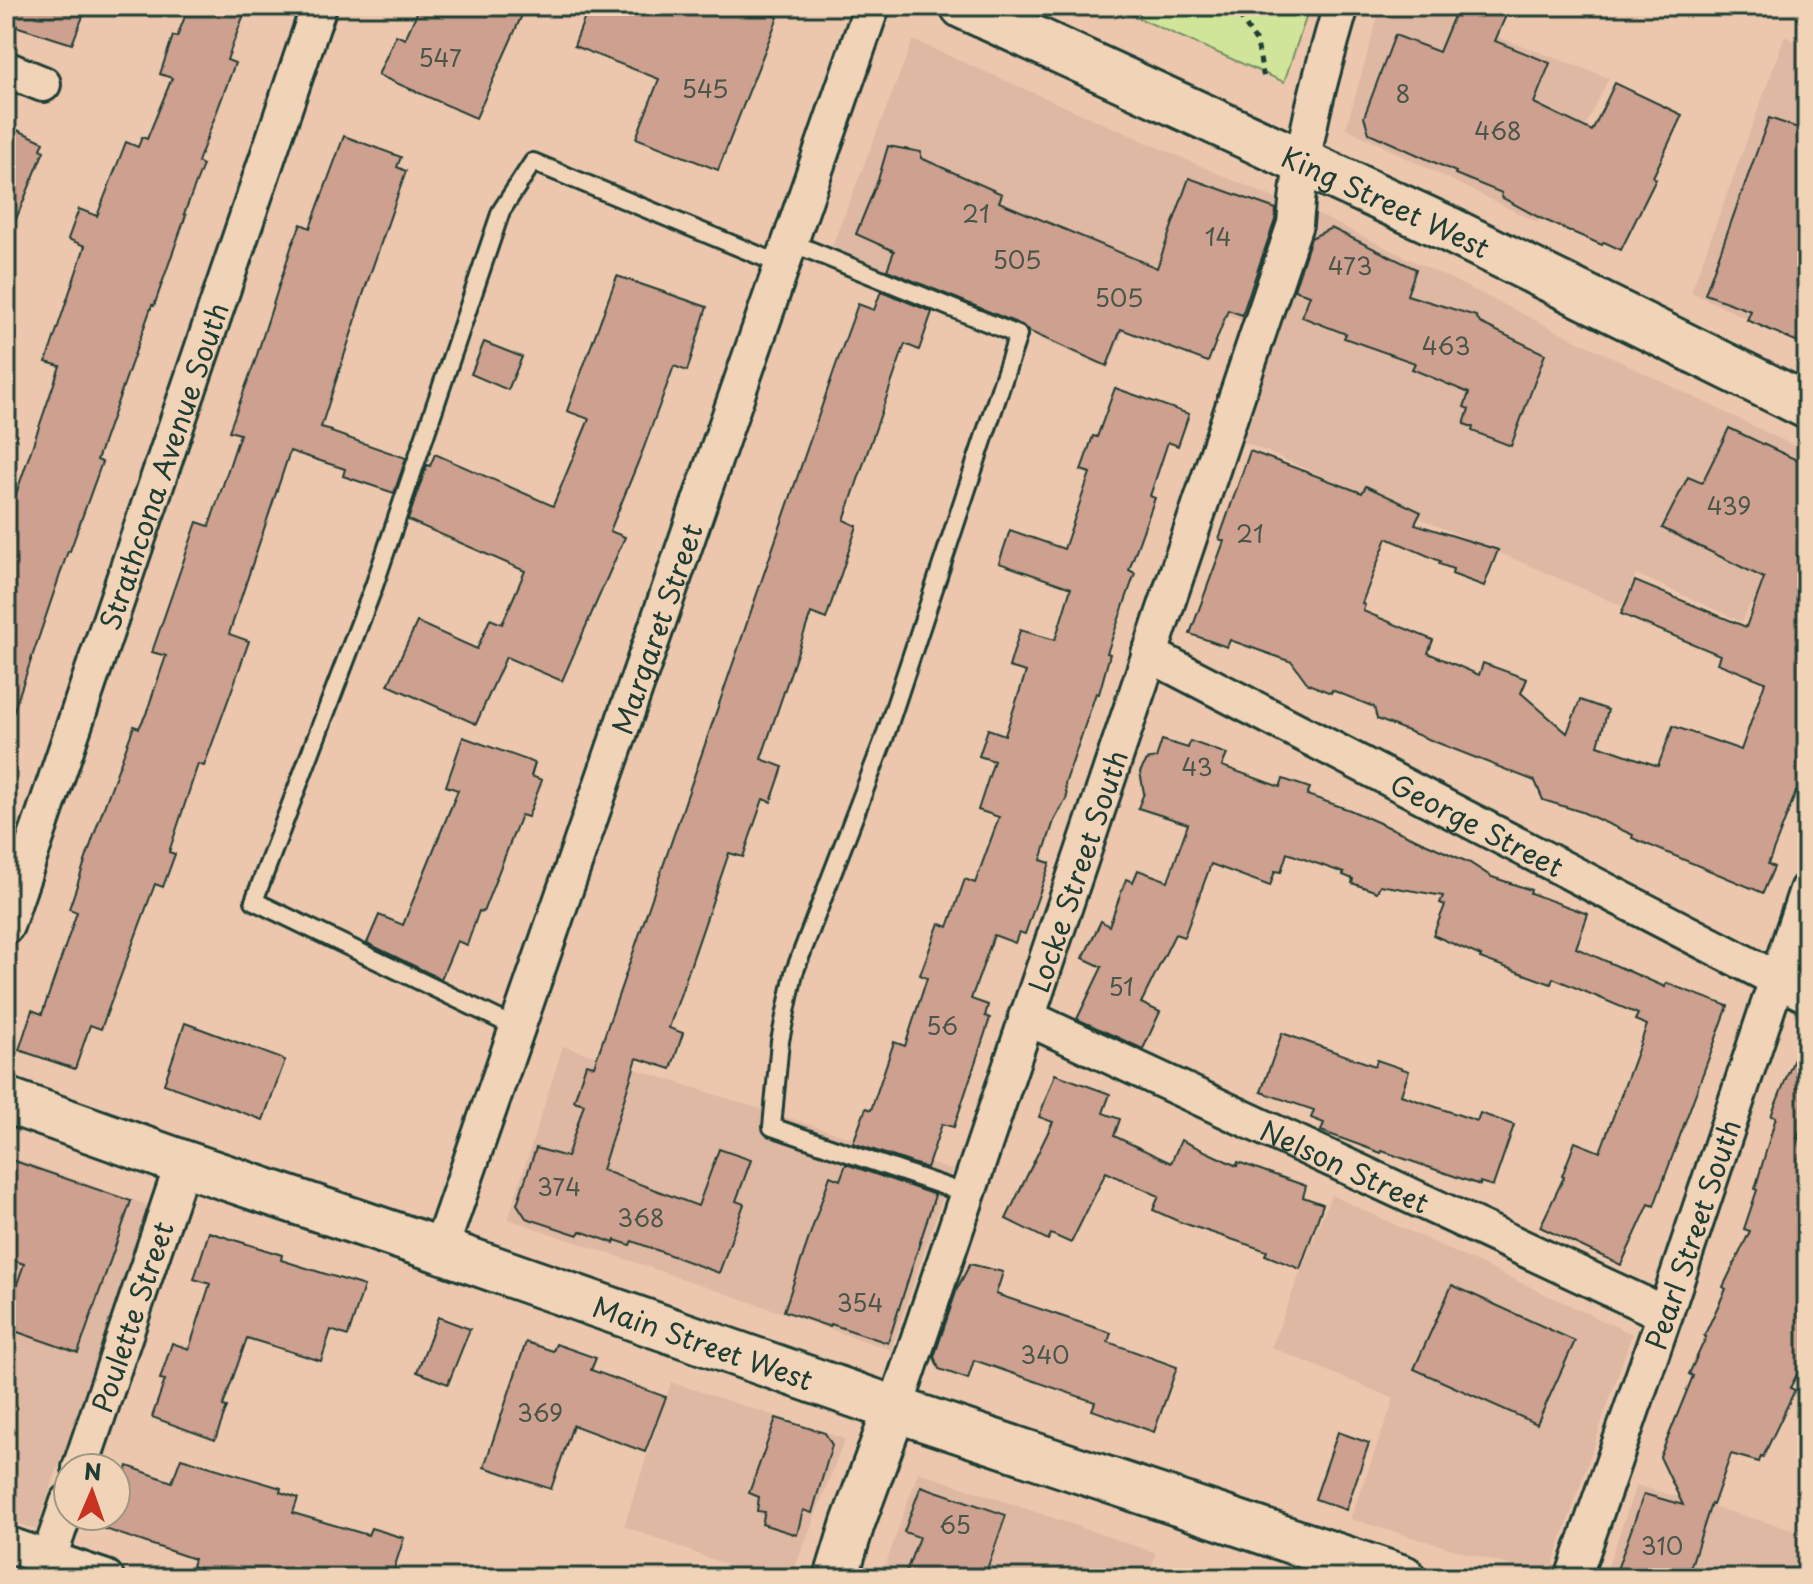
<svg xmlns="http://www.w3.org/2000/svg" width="1813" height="1584" font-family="'Playpen Sans',sans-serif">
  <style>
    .built { fill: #dfb8a3 }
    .green { fill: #d1e59a; stroke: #789167; stroke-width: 2 }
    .building { fill: #cea08f; stroke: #1f3d34; stroke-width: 2 }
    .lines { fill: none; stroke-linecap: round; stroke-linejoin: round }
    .service-casing { stroke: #1f3d34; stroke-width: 22 }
    .minor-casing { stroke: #1f3d34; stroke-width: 40 }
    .tertiary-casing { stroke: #1f3d34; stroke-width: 48 }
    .primary-casing { stroke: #1f3d34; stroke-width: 50 }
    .path { stroke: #1f3d34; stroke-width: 5; stroke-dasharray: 6 6; stroke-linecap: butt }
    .service { stroke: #f1d3b7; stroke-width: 16 }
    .minor { stroke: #f1d3b7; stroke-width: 34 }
    .tertiary { stroke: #f1d3b7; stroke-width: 42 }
    .primary { stroke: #f1d3b7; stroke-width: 44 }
    .labels { text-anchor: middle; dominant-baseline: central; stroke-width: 6; stroke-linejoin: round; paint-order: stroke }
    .number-label { font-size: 24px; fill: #4b564b }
    .street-label { font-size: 28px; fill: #1f3d34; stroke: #f1d3b7 }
  </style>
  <rect width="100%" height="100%" fill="#ecc7ae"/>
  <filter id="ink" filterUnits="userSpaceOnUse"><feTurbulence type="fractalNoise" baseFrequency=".0125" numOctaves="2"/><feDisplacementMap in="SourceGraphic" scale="16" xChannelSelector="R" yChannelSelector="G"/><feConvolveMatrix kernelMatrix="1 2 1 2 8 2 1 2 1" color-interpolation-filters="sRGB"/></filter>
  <g filter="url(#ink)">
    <g class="built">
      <polygon points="1381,6 1415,6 1609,78 1538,223 1346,128"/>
      <polygon points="1785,36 1807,48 1807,347 1691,292"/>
      <polygon points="913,40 1290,205 1244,322 1146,279 1108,369 832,246"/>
      <polygon points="1315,213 1807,452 1807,627 1751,603 1742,622 1636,574 1622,606 1244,442"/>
      <polygon points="563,1046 952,1170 891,1350 508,1219"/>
      <polygon points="6,1155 150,1206 36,1530 6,1520"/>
      <polygon points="1331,1195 1632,1334 1549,1577 1350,1519 1394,1399 1271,1347"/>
      <polygon points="671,1382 845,1439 791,1578 761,1578 624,1526"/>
      <polygon points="918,1472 1156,1553 1148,1578 881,1578"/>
      <polygon points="1636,1485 1807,1534 1807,1578 1604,1578"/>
    </g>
    <polygon class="green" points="1111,6 1310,6 1284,82"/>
    <g class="building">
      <polygon points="6,6 87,6 72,44 6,23"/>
      <polygon points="189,6 247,6 227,60 235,63 198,162 203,165 184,214 186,215 154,306 152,305 97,460 102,462 70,551 68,551 11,719 6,719 6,523 60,366 46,362 85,246 68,239 79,209 97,216 126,142 138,147 142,137 147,139 172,78 160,74 173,36 177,37"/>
      <polygon points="420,6 526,6 476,118 378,75 396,35 405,39"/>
      <polygon points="589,6 748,6 778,17 718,170 636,138 659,79 574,46"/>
      <polygon points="1458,6 1510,6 1495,41 1550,63 1534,103 1592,131 1615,83 1682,115 1653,177 1656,179 1621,250 1604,242 1602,245 1540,218 1501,197 1502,193 1455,174 1456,172 1369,133 1364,117 1395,35 1439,52"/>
      <polygon points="1769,118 1807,131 1807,346 1747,320 1751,311 1705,294"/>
      <polygon points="15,129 44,142 41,149 44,151 7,241 6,149"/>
      <polygon points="344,136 401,157 397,167 406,171 356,315 357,316 321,427 332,430 331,432 406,458 394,493 343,476 345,469 290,451 229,634 249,641 235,681 204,766 198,764 169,852 175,854 163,887 155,884 101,1029 90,1025 75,1069 19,1050 32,1010 42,1014 77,912 69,909 97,826 134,726 139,728 146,714 166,656 152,652 197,522 209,526 223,485 240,434 229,431 255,361 292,245 301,224 310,228"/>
      <polygon points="888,146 921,152 921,158 1002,194 999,202 1157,268 1189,178 1276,209 1275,220 1242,315 1228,310 1208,362 1121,329 1107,366 1028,331 1022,325 887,270 894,251 856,234 878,180"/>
      <polygon points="1331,228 1416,269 1407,295 1476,316 1480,323 1545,354 1511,446 1472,431 1473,427 1464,424 1469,409 1464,407 1469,393 1412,369 1415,363 1344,338 1346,334 1302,317 1310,295 1294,290 1311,238"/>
      <polygon points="617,276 707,307 687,371 674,366 643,450 610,531 625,537 562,681 506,657 476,724 388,685 417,622 477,649 490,619 502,624 525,571 408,520 427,465 430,466 435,454 553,506 589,419 567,411"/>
      <polygon points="881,291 932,312 919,350 905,344 844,520 857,526 826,619 811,613 761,759 783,767 771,802 763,799 743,857 729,853 669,1028 683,1033 671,1069 637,1058 602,1170 698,1206 719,1149 751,1160 736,1201 744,1204 719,1273 632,1241 630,1245 615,1240 614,1243 580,1231 578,1235 526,1218 517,1204 536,1148 567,1157 584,1104 574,1101 586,1064 594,1066 836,365 858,304 874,310"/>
      <polygon points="484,342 522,357 508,390 471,374"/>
      <polygon points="1115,388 1189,414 1178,446 1168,442 1150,496 1155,498 1129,570 1135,573 1107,653 1110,654 1099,694 1096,693 1065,784 1067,797 1054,821 1041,860 1050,863 1025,934 1019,932 1015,943 994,935 971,999 988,1005 985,1016 990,1018 954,1127 942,1124 927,1168 853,1143 866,1108 871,1110 894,1042 905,1046 927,978 920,975 939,923 948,927 965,879 975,883 999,817 978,810 994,761 979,756 988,729 1005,735 1026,672 1009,667 1020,630 1055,640 1071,588 999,563 1010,530 1064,549 1090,473 1081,470 1093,436 1097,437"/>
      <polygon points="1729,428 1801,462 1798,471 1807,475 1807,775 1800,794 1796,792 1768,864 1774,867 1763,893 1632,838 1633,835 1582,812 1543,800 1535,781 1377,719 1374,707 1332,690 1331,693 1308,684 1292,662 1230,640 1227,647 1190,634 1224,541 1219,539 1250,451 1362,493 1366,486 1421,512 1415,524 1498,550 1484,586 1452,574 1453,569 1439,564 1440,561 1387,538 1362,603 1365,605 1363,611 1433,640 1428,653 1479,675 1483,663 1527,679 1521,693 1567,733 1580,700 1608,710 1598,745 1658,766 1673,726 1741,750 1765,682 1717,663 1720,655 1621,614 1635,581 1746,627 1764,578 1662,528 1688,477 1702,483"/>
      <polygon points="463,737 535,763 531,776 542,780 528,817 521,815 483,912 479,911 467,945 457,941 441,979 367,943 379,915 403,925 458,790 446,786"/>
      <polygon points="1162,740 1188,748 1190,741 1227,754 1222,766 1280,787 1283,779 1310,788 1307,795 1350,810 1470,863 1492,877 1531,890 1530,893 1588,914 1576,948 1665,987 1666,983 1728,1006 1654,1206 1649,1204 1621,1265 1540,1227 1564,1177 1562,1176 1575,1142 1600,1152 1647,1025 1635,1020 1638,1014 1553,978 1551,984 1480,958 1481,956 1433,935 1445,905 1440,903 1443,896 1380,885 1377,892 1352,883 1353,879 1343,875 1344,873 1287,853 1281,872 1275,871 1270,886 1211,864 1184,937 1175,934 1141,1003 1160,1012 1143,1049 1077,1019 1102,967 1083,958 1101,921 1109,926 1126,879 1133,882 1138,870 1168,881 1188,824 1138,808 1144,793 1140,772 1147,760 1156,758"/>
      <polygon points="185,1023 285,1060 263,1120 164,1084"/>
      <polygon points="1806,1029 1807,1030 1807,1114 1797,1138 1807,1142 1807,1355 1790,1388 1795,1390 1763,1457 1761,1456 1759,1462 1731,1454 1713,1505 1711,1504 1687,1578 1614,1578 1644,1494 1683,1505 1660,1457 1693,1376 1689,1374 1706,1337 1704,1336 1726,1289 1723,1287 1750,1231 1744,1229 1757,1190 1755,1189 1776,1117 1771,1116"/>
      <polygon points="1282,1033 1375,1066 1377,1060 1409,1071 1401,1095 1477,1121 1480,1113 1514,1125 1493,1186 1480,1182 1480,1185 1382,1151 1381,1153 1321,1131 1324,1123 1311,1118 1314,1110 1261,1092"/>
      <polygon points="1055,1074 1110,1094 1103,1113 1120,1119 1114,1136 1171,1163 1181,1140 1237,1166 1238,1162 1306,1186 1303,1197 1323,1204 1300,1269 1265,1255 1267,1251 1180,1222 1153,1210 1159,1196 1106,1172 1071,1243 1051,1234 1048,1240 1006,1219 1053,1122 1039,1117"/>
      <polygon points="6,1158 131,1201 78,1353 6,1328 6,1316 24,1264 6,1258"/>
      <polygon points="846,1164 935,1195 888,1343 831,1324 830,1327 784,1311 830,1176 840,1180"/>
      <polygon points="209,1232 282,1255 281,1260 364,1286 348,1336 331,1330 321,1361 247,1338 223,1406 227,1407 215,1440 152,1417 165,1380 160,1379 172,1343 189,1349 210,1284 194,1279"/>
      <polygon points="970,1264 1003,1272 996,1294 1111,1333 1108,1342 1177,1367 1154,1432 1092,1410 1095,1402 974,1360 968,1379 939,1369 934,1357 957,1289"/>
      <polygon points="1452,1285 1575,1341 1537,1424 1414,1369"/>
      <polygon points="438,1317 470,1329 448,1384 417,1372"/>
      <polygon points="526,1342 553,1351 556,1344 596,1358 591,1370 666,1397 645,1452 573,1425 551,1489 484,1467"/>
      <polygon points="776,1418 825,1433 832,1445 812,1513 803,1510 797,1535 762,1524 765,1512 757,1511 759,1497 749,1493"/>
      <polygon points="1338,1432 1369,1443 1346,1510 1315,1499"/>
      <polygon points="181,1458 281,1488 280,1492 298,1498 293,1513 368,1535 371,1528 404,1538 391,1578 226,1578 192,1566 194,1559 105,1529 110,1516 116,1516 116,1500 128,1466 172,1482"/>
      <polygon points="921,1486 1006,1515 984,1578 924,1578 906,1572 919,1537 904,1532"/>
    </g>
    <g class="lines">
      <g class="service-casing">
        <g id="service">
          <polyline points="790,242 1018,335 884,739 794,973 780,1041 772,1127 967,1194"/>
          <polyline points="517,1028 254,901 374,586 501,211 533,162 782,265"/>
        </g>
      </g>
      <g class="minor-casing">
        <g id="minor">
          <polyline points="6,69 43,84"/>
          <path id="s1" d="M1149 654 1807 995"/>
          <path id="s2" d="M6 926 319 6"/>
          <path id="s3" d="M1026 1017 1665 1314"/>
          <path id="s4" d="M440 1250 872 6"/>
          <path id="s5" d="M895 1409 1295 224C1300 149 1320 78 1341 6"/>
          <path id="s6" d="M80 1468 183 1163"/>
          <polyline points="6,1544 106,1578"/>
          <polyline points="42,1578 68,1502"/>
          <path id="s7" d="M1573 1578 1665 1314 1807 890"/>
        </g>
      </g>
      <g class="tertiary-casing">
        <polyline id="tertiary" points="836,1578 853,1523 895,1409"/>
      </g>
      <g class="primary-casing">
        <g id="primary">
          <path id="s8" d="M963 6 1444 227 1807 406"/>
          <path id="s9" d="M6 1100 183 1163 440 1250 895 1409 1403 1578"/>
        </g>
      </g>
      <polyline class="path" points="1233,6 1257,43 1264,79"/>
      <use href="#service" class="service"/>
      <use href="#minor" class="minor"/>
      <use href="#tertiary" class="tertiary"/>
      <use href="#primary" class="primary"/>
    </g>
  </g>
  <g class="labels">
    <g class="number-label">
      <text x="440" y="57">547</text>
      <text x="705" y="88">545</text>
      <text x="1403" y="93">8</text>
      <text x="1498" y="130">468</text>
      <text x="976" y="213">21</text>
      <text x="1218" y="236">14</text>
      <text x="1017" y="259">505</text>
      <text x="1350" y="265">473</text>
      <text x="1119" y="297">505</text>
      <text x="1446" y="345">463</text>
      <text x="1729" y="505">439</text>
      <text x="1250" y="533">21</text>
      <text x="1197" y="766">43</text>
      <text x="1121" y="986">51</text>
      <text x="942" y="1025">56</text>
      <text x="559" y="1186">374</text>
      <text x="641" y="1217">368</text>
      <text x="860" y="1302">354</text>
      <text x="1045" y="1354">340</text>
      <text x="540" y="1412">369</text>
      <text x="955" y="1524">65</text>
      <text x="1662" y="1545">310</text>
    </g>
    <g class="street-label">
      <text stroke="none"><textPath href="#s8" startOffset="466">King Street West</textPath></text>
      <text stroke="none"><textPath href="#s2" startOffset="486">Strathcona Avenue South</textPath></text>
      <text stroke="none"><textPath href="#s4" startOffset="658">Margaret Street</textPath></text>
      <text stroke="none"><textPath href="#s1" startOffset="370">George Street</textPath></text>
      <text stroke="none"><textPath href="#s5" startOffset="568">Locke Street South</textPath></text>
      <text stroke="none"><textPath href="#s3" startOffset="352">Nelson Street</textPath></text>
      <text stroke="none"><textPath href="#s7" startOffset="364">Pearl Street South</textPath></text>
      <text stroke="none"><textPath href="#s6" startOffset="160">Poulette Street</textPath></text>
      <text stroke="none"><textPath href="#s9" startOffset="738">Main Street West</textPath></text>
    </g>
  </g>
  <rect width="1813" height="1584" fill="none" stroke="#f1d3b7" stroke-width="32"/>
  <rect x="16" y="16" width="1781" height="1552" fill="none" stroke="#1f3d34" stroke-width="3" filter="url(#ink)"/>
  <g transform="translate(92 1492) rotate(2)"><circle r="38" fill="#f1d3b7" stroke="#9d9783" stroke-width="2"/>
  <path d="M0-6L14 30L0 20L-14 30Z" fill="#c8321e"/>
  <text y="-12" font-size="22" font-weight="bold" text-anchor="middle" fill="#1f3d34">N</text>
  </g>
</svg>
